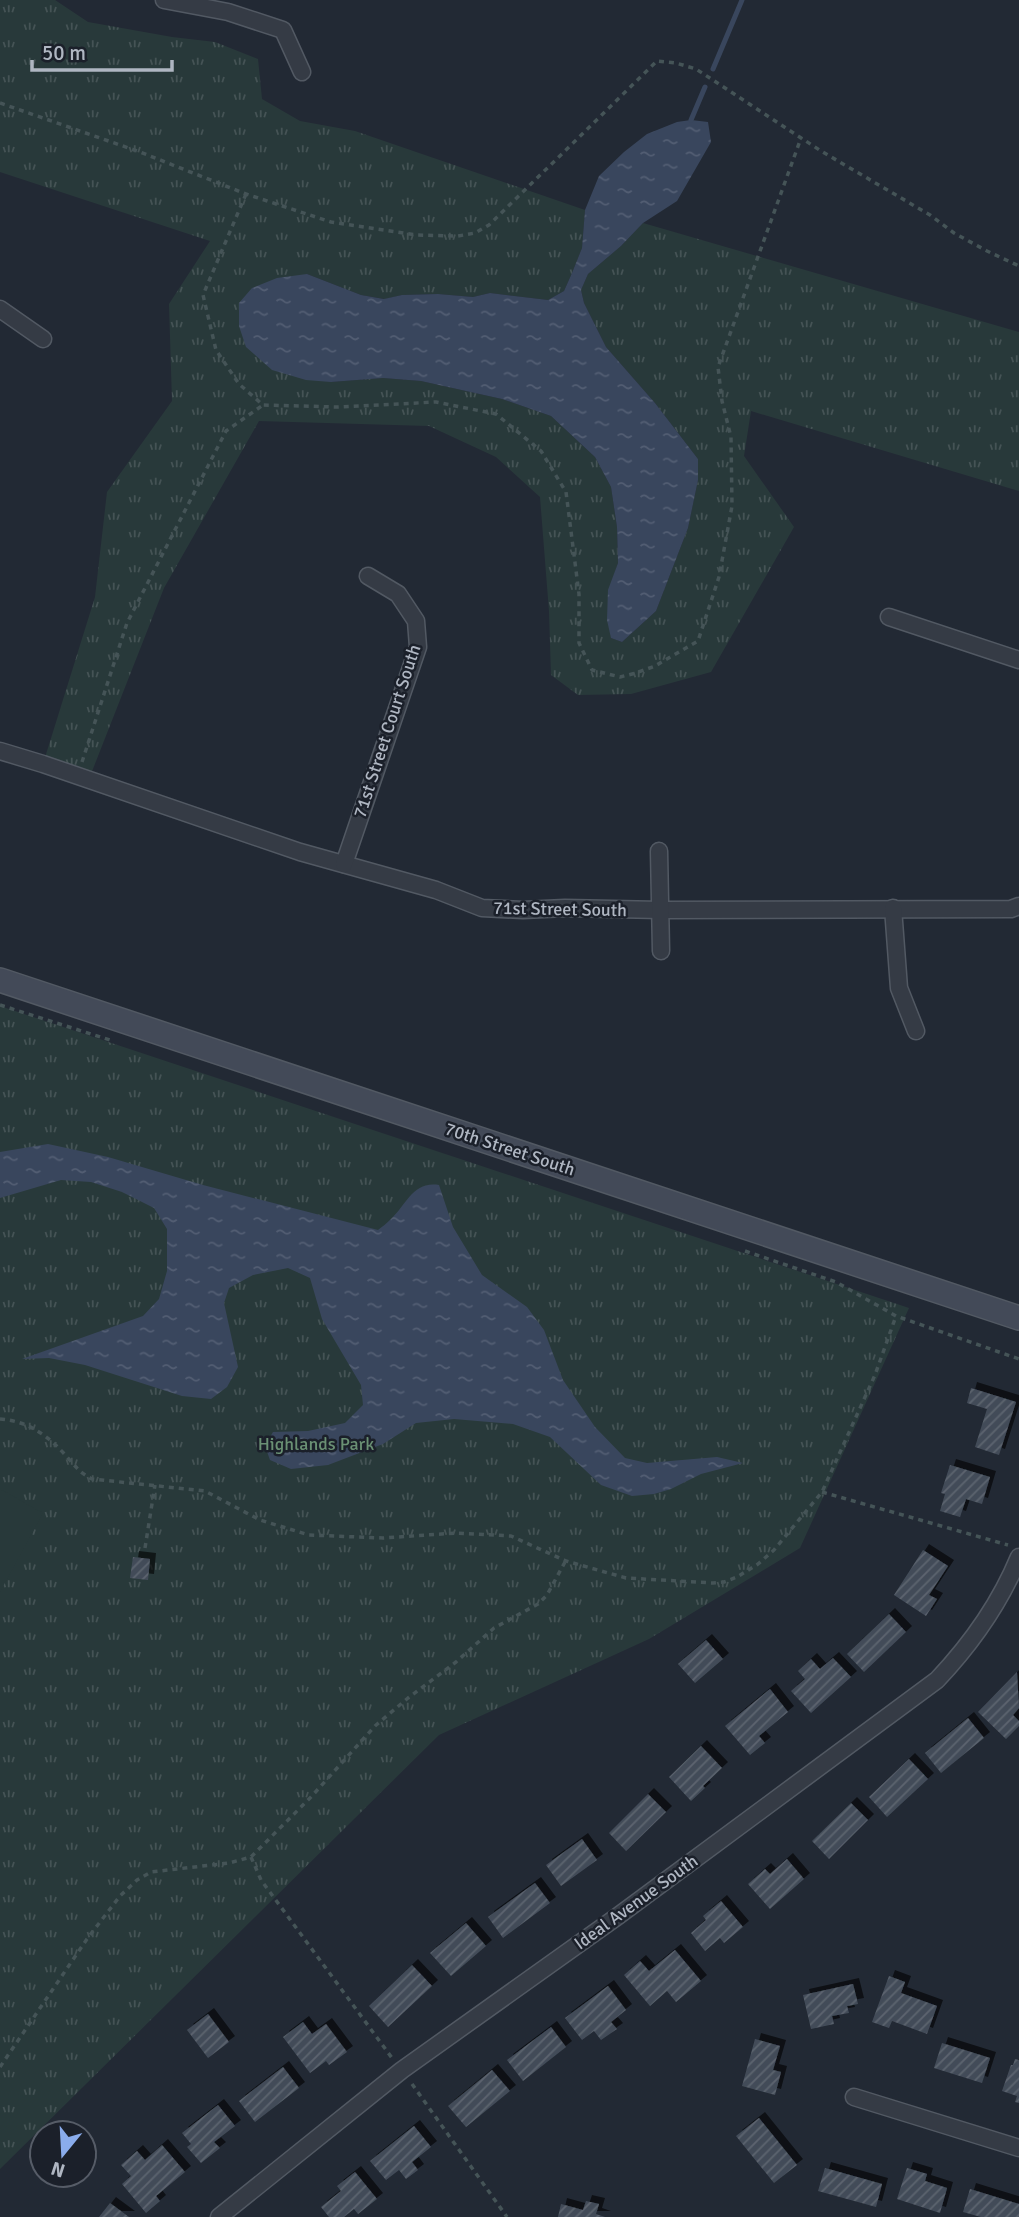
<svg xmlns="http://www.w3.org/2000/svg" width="1019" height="2217" font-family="Signika,sans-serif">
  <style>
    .grass { fill: url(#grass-tufts) }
    .pitch { fill: #28393a }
    .water { fill: url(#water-ripples) }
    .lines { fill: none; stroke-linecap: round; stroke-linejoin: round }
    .stream { stroke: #39465d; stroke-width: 5 }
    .building { fill: url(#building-hatch); filter: url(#shadow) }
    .street-casing { stroke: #525963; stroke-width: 19 }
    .secondary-casing { stroke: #525963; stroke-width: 26 }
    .path { stroke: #455457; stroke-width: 3.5; stroke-dasharray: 5 5; stroke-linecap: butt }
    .street { stroke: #353b45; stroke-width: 16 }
    .secondary { stroke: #434a58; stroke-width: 23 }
    .labels { text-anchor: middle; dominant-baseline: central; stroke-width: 5; stroke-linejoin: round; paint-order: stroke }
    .street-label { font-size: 18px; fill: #afb6c2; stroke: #1b202a }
    .park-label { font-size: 18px; fill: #6a9074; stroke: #1b202a }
  </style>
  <defs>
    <pattern id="grass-tufts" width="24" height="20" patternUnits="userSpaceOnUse" patternTransform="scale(1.75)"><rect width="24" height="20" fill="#28393a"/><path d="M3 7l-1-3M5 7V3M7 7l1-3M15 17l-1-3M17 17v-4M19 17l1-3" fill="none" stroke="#455355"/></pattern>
    <pattern id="water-ripples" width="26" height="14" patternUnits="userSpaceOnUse" patternTransform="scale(1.75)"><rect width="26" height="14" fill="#39465d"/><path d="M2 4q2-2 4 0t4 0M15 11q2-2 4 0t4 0" fill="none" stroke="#535e73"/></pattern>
    <pattern id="building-hatch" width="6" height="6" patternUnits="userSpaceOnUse" patternTransform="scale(1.75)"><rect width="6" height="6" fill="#434c59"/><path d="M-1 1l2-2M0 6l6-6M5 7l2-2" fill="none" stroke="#5c646f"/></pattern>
    <filter id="shadow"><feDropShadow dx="6" dy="-6" stdDeviation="0" flood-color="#0009"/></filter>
  </defs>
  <rect width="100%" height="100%" fill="#222934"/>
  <g class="grass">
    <polygon points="0,0 55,0 88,22 172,37 215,42 258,59 262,99 300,121 355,131 585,210 582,248 572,273 564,291 548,300 490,293 473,297 438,294 402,295 385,299 361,295 307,274 331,382 383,378 421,381 502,399 551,416 595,457 611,487 617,527 618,563 609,590 611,638 622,642 656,611 688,528 698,480 698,459 655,403 606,347 584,303 581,290 588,274 621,246 643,223 1019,332 1019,491 751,411 744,456 794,527 711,672 631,694 578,695 551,675 549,611 540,497 496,457 429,426 259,421 164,588 89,779 43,764 95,597 107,492 172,401 169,304 210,241 0,172"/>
    <polygon points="0,1006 909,1308 800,1548 649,1639 439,1735 0,2169"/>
  </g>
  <polygon class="pitch" points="0,1489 43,1513 0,1592"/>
  <g class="water">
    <polygon points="691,120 708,122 711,142 677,201 643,223 621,246 588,274 581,290 584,303 606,347 655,403 698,459 698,480 688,528 656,611 622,642 611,638 607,620 608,590 618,563 617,527 611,487 595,457 551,416 502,399 421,381 383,378 331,382 306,380 272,370 246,347 239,326 239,303 252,288 277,278 307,274 361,295 384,299 402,295 438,294 473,297 490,293 548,300 564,291 572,273 582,248 585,210 599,176 624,152 647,134 677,122"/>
    <path d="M48 1144 108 1157 203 1185 378 1230C382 1227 387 1223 391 1219 407 1204 413 1181 439 1185L453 1227 482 1275 527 1307 544 1330 563 1380 595 1427 625 1458 647 1463 717 1457 743 1463 701 1474 671 1489 654 1494 632 1496 601 1485 550 1437 513 1424 454 1419 416 1423 383 1444 328 1465 291 1469 270 1460 265 1446 273 1432 308 1431 345 1423 363 1405 361 1385 322 1319 310 1278 288 1268 253 1275 229 1288 224 1303 238 1367 227 1387 211 1399 182 1396 85 1365 49 1358 22 1359 143 1316 159 1299 167 1271V1229L154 1208 122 1192 91 1182 61 1180 0 1198V1152Z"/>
  </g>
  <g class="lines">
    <g class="stream">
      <polyline points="713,69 742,0"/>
      <polyline points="691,120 705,87"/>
    </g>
  </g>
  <g class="building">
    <polygon points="971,1388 1016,1402 999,1455 975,1447 987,1409 967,1403"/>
    <polygon points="950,1465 990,1477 982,1504 966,1499 960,1517 940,1511 945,1494 941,1493"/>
    <polygon points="923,1550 948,1566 929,1595 937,1599 926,1616 894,1595"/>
    <polygon points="133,1557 150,1559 148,1580 130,1578"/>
    <polygon points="889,1614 906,1632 864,1672 847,1654"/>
    <polygon points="706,1640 723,1659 695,1683 678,1664"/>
    <polygon points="833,1658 851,1677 811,1713 791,1691 805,1679 798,1671 811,1659 820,1669"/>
    <polygon points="1017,1672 1019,1708 1013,1715 1019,1721 1019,1726 1006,1739 978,1712"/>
    <polygon points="770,1689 788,1712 759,1736 765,1743 750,1755 725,1726"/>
    <polygon points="968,1718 984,1738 941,1773 925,1753"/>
    <polygon points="701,1746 722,1768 703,1786 705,1788 691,1801 669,1777"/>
    <polygon points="909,1759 928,1779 887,1817 869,1797"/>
    <polygon points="648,1794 666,1812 626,1851 609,1833"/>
    <polygon points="851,1803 868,1820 829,1859 812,1841"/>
    <polygon points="582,1839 597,1860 561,1886 546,1865"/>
    <polygon points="787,1859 804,1879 770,1909 748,1884 765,1869 770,1874"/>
    <polygon points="535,1883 550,1903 503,1938 488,1917"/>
    <polygon points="721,1901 743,1927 724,1943 720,1938 705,1951 691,1933 706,1920 703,1916"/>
    <polygon points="466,1923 486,1946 451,1976 430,1953"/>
    <polygon points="675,1950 701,1981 676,2002 667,1991 650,2006 624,1975 640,1961 649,1971"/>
    <polygon points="412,1965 432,1986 388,2027 369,2006"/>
    <polygon points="889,1976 905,1982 901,1993 937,2006 927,2034 892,2021 889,2028 872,2022"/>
    <polygon points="853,1984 858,2004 847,2006 849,2013 832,2016 834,2024 811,2029 803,1995"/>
    <polygon points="608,1986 626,2010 611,2022 617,2029 601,2040 594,2031 582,2040 565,2018"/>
    <polygon points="208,2014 229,2042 208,2058 187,2030"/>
    <polygon points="303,2022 312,2034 326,2024 347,2052 329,2065 326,2061 310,2073 283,2037"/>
    <polygon points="551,2027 566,2047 523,2081 507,2060"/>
    <polygon points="755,2039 780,2046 773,2070 781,2072 775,2095 742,2086"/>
    <polygon points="942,2043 990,2058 982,2083 934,2068"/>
    <polygon points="1015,2059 1019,2060 1019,2103 1015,2102 1017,2096 1002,2091 1011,2065 1013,2065"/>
    <polygon points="283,2067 299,2088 255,2122 239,2101"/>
    <polygon points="492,2070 510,2091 466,2127 448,2106"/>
    <polygon points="218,2105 235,2126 214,2142 220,2148 201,2163 187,2147 191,2144 182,2133"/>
    <polygon points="759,2118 797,2165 774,2183 736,2136"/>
    <polygon points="414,2126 431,2147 412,2162 418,2170 406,2179 399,2170 386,2180 370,2161"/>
    <polygon points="162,2145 185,2172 156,2196 160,2201 146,2213 122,2184 131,2176 121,2165 137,2151 145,2160"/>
    <polygon points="825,2168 882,2184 876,2207 818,2191"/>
    <polygon points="907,2168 927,2174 925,2181 947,2188 940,2213 897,2199"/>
    <polygon points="355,2172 377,2199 358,2214 354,2209 344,2217 329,2217 321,2207 341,2191 337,2186"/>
    <polygon points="970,2189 1019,2204 1019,2217 981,2217 963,2212"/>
    <polygon points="586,2201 599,2204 596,2214 605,2217 558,2217 561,2204 583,2210"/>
    <polygon points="110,2203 129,2217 99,2217"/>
  </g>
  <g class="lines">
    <g class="street-casing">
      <g id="street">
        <polyline points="164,0 228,12 283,30 302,72"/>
        <polyline points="0,309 43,339"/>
        <polyline points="889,617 1019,660"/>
        <polyline points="0,751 43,764 300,852 436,890 482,908 523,910 565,908 661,910 1011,909 1019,906"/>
        <polyline points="659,851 661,951"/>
        <polyline points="344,864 418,647 416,621 398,594 368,576"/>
        <polyline points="893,908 899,988 916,1031"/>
        <polyline points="854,2097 1019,2148"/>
        <path d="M219 2217 402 2070 618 1916 937 1680C972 1643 1000 1603 1019 1557"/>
      </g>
    </g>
    <g class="secondary-casing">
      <polyline id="secondary" points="0,980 1019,1318"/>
    </g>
    <g class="path">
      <polyline points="0,103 140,152 246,194 331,222 416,235 458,236 475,233 489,225 657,61 676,63 696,69 821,151 930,215 954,233 987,251 1019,266"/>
      <polyline points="246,194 203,295 216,350 239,384 263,405 337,407 436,402 496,414 541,451 566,492 579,594 579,643 592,670 620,677 636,673 655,666 698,641 719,577 732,506 731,437 722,401 718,367 801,138"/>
      <polyline points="82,762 127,623 226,431 263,405"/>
      <polyline points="0,1005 113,1041"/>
      <polyline points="745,1251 836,1282 896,1316 1019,1359"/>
      <path d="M0 1419C28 1421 49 1436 67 1457 75 1466 80 1473 92 1479L205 1491 260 1520 309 1535 383 1538 456 1533 511 1536 566 1561 626 1578 713 1583 724 1582 737 1577 758 1564 774 1550 822 1492 875 1375 896 1316"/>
      <polyline points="822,1492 1008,1545"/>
      <polyline points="145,1548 155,1485"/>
      <polyline points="251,1857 261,1880 392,2058"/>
      <polyline points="0,2067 87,1939 120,1896 137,1880 151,1872 229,1863 251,1857 311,1797 375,1726 408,1698 456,1662 494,1628 538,1604 547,1595 565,1562"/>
      <polyline points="412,2084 507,2217"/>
    </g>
    <use href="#street" class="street"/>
    <use href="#secondary" class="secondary"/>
  </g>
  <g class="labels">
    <g class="street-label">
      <text transform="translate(387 731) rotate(-72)">71st Street Court South</text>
      <text transform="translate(560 909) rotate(1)">71st Street South</text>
      <text transform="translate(510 1149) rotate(18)">70th Street South</text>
      <text transform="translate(636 1902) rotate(-36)">Ideal Avenue South</text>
    </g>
    <g class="park-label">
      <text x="316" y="1444">Highlands Park</text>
    </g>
  </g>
  <g transform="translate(63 2154) rotate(198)"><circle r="33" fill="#1b202a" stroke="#565c67" stroke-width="2"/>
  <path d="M0-5L12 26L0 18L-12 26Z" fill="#8aacec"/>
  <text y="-10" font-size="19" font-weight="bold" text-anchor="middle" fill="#afb6c2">N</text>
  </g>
  <path d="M32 60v10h140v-10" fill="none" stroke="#afb6c2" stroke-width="3.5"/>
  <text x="42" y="60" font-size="21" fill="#afb6c2" stroke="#1b202a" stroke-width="5" paint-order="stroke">50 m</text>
</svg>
